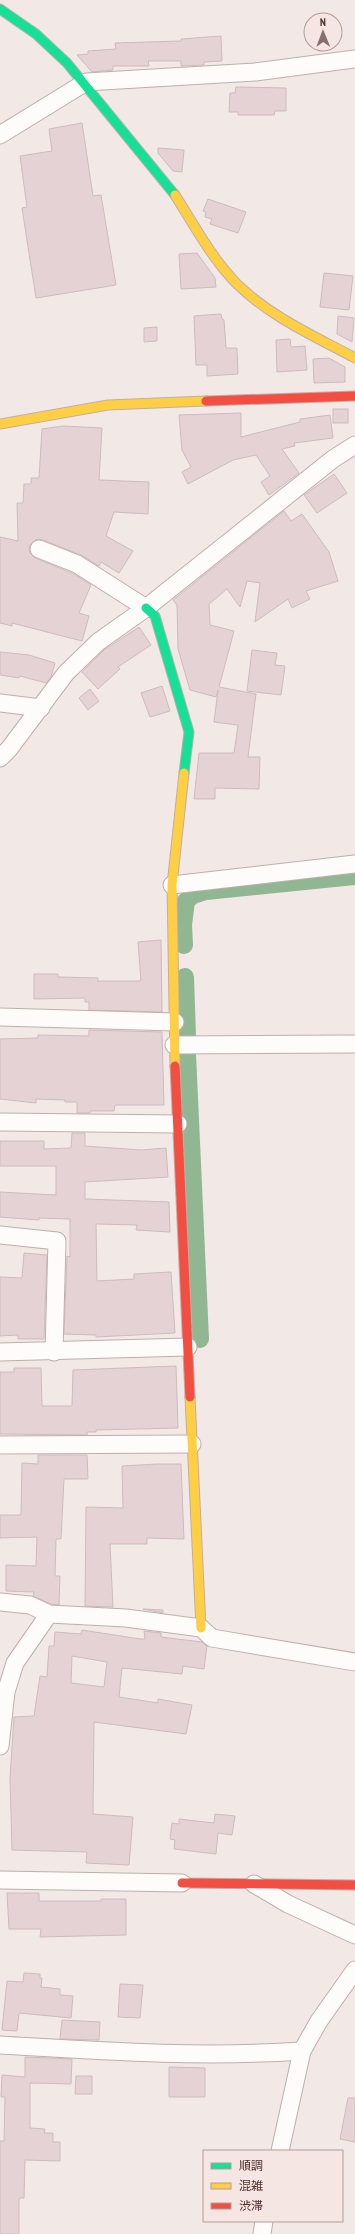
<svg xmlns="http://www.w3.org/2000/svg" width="355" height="2234" font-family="'PT Sans Narrow','Noto Sans JP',sans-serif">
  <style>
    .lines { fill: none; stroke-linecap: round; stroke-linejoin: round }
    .canal { stroke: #90b792; stroke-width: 18 }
    .building { fill: #e5d2d4; stroke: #cdbbbd; fill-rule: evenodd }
    .street-casing { stroke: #bfaeab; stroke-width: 19 }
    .fast-casing { stroke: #bfaeab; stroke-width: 11 }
    .slow-casing { stroke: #bfaeab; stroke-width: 11 }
    .jam-casing { stroke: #bfaeab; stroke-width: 11 }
    .street { stroke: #fdfcfb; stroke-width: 17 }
    .fast { stroke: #16e098; stroke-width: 9 }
    .slow { stroke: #ffcf43; stroke-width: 9 }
    .jam { stroke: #f24e42; stroke-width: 9 }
  </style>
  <rect width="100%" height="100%" fill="#f2e9e7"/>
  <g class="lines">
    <g class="canal">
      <polyline points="184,945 183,925 186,901 193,895 206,891 355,876"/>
      <polyline points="185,977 187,1036"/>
      <polyline points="187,1054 200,1339"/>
    </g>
  </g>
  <g class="building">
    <polygon points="221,36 222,61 204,62 204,65 181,66 181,61 148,61 149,66 113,66 113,70 92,72 77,55 88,54 88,51 116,49 115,43 181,41 181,39"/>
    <polygon points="236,87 286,88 286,111 275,111 274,115 238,115 238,112 229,112 230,93 235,93"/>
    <polygon points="82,123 93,196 101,195 116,285 36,298 22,208 27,207 20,156 52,151 49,129"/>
    <polygon points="158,148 184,150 182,172 173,171 158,153"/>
    <polygon points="208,199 246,212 238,233 210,224 212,219 205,217 206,212 203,211"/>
    <polygon points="197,253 215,278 216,287 181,289 179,254"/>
    <polygon points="324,273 353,276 349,310 320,307"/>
    <polygon points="221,314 222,319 224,320 226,348 237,348 238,374 207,376 207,365 196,365 194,316"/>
    <polygon points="338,316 354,318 352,342 337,334"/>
    <polygon points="157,327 157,341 144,342 144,328"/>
    <polygon points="290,339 291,347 305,346 307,370 277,372 276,340"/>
    <polygon points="329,358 345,367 345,382 314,383 313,359"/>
    <rect x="333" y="409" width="15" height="14"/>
    <polygon points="241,413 241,437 300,422 300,419 330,415 333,438 294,443 295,446 282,449 299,473 269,495 261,482 270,476 256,455 233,460 188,484 182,472 191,467 182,450 179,415"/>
    <polygon points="63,426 102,428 99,480 149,482 148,514 114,512 106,536 133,551 119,573 101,562 99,566 81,555 43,540 37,539 30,545 29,551 35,558 72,573 91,585 79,613 89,616 82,641 12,623 12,626 0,623 0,537 18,541 17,503 23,503 24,484 31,484 31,478 39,478 42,429"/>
    <polygon points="334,474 347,493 317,513 304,495"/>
    <polygon points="284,511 291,521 302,514 329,552 338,581 306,591 310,599 292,608 288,599 255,622 260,583 247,581 240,607 227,589 209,604 210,625 234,631 219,687 256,694 248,757 260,757 259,789 215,788 215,799 194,799 199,753 234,753 238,725 214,722 218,690 216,697 190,690 178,649 177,605 173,600"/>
    <polygon points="139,627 151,645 118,667 120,669 98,689 82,672 104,650"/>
    <polygon points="252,650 277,653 275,665 285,666 281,695 247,691"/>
    <polygon points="0,652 29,655 55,663 51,677 46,683 20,676 19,678 0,675"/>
    <polygon points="162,686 170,711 150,717 141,693"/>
    <polygon points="90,689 99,701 88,710 79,698"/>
    <polygon points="161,940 162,1012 89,1010 89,1002 85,1002 85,998 34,999 34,974 58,974 58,977 98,978 98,981 141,981 138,942"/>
    <polygon points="89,1030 162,1032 164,1105 115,1105 114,1111 90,1111 90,1113 77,1113 77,1102 65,1102 65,1100 36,1099 36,1103 0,1099 0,1039 38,1038 38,1035 89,1036"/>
    <polygon points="72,1133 85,1133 85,1146 141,1150 166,1148 168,1177 85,1182 85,1199 169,1202 170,1232 136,1230 137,1225 96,1224 97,1281 134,1279 134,1274 171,1272 175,1333 96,1337 96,1335 64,1334 67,1256 70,1257 70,1219 39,1218 39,1220 0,1217 0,1192 56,1195 56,1166 0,1166 0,1141 44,1141 44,1149 71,1148"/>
    <polygon points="24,1253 47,1255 44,1339 18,1339 18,1335 0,1336 0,1277 22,1278"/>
    <polygon points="176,1366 178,1428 96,1430 96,1432 87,1432 87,1435 0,1434 0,1372 14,1372 14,1368 41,1368 42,1406 72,1406 73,1370"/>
    <polygon points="38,1455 87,1455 88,1479 64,1479 61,1539 56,1539 55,1576 60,1576 59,1605 51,1604 33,1596 34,1592 6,1591 6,1565 36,1566 37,1537 0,1538 0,1515 21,1515 22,1463 38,1464"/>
    <polygon points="157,1464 181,1464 184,1539 147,1538 147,1544 110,1544 113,1607 85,1606 86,1507 123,1508 122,1466"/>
    <polygon points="143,1609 163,1610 163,1613"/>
    <path d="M82 1630 140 1639H145L144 1631 161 1633V1637L202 1642 207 1646 204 1669 183 1666 182 1674 122 1668 119 1697 158 1703V1699L192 1705 186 1734 94 1722 93 1814 133 1817 129 1865 86 1863 87 1852 12 1850 10 1778 14 1717 34 1716 40 1676 47 1677 49 1646H54L55 1632 81 1634ZM72 1656 107 1662 104 1687 71 1683Z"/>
    <polygon points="215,1814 235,1816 232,1835 218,1833 216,1854 174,1849 175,1840 170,1839 172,1823 179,1824 179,1819 214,1823"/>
    <polygon points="7,1893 39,1893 39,1901 101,1901 101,1899 126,1899 126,1935 40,1937 41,1929 9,1929"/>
    <polygon points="24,1973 40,1974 40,1978 42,1978 41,1987 60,1989 60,1995 73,1996 71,2018 19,2013 17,2031 2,2030 7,1981 23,1982"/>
    <polygon points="120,1984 143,1985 140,2018 118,2017"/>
    <polygon points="62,2020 100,2022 99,2040 60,2039"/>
    <polygon points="25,2057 72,2059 71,2084 30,2083 30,2128 45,2129 44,2133 53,2133 53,2142 60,2142 60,2161 25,2160 24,2198 19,2198 19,2234 0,2234 0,2141 4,2141 5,2097 1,2097 2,2075 25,2077"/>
    <polygon points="169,2067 205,2068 205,2097 169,2097"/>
    <polygon points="76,2076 92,2076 92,2094 75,2094"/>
    <polygon points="348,2098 355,2098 355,2142 340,2139"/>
  </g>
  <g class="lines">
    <g class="street-casing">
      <g id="street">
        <polyline points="0,135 86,82 255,72 355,59"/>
        <polyline points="39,549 77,564 146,608"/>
        <polyline points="0,703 41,708"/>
        <polyline points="0,758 9,749 66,673 98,642 146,608 333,459 355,445"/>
        <polyline points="172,885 355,864"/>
        <polyline points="0,1017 175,1022"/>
        <polyline points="174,1045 355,1044"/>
        <polyline points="0,1122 178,1124"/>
        <polyline points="0,1235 57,1241 54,1352"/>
        <polyline points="0,1352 188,1347"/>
        <polyline points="0,1445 192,1444"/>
        <polyline points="0,1602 30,1605 49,1614 126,1618 201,1628 212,1638 355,1662"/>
        <polyline points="0,1746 6,1692 15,1663 49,1614"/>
        <polyline points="0,1880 182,1883"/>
        <polyline points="254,1884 288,1904 355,1935"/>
        <path d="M0 2045C101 2051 201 2058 302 2051"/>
        <polyline points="280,2151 302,2051 319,2021 355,1970"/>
        <polyline points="262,2234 264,2221"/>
      </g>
    </g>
    <g class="fast-casing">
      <g id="fast">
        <polyline points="0,9 36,34 67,63 175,195"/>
        <polyline points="146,608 155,616 189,732 184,773"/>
      </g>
    </g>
    <g class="slow-casing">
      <g id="slow">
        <path d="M175 195C194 225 211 257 236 283 269 316 314 336 355 358"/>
        <polyline points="0,424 108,405 206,401"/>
        <polyline points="175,1066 172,885 184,773"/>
        <polyline points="190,1397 201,1628"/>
      </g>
    </g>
    <g class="jam-casing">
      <g id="jam">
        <polyline points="206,401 355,396"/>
        <polyline points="175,1066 190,1397"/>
        <polyline points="182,1883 355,1885"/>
      </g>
    </g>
    <use href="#street" class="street"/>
    <use href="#fast" class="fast"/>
    <use href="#slow" class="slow"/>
    <use href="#jam" class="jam"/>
  </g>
  <rect x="203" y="2150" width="140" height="72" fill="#f6e6e3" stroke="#b29c99"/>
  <rect x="211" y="2163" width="20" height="6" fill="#16e098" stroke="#b29c99"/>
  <text x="239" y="2170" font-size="12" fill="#4d2e2a">順調</text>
  <rect x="211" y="2183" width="20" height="6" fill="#ffcf43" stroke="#b29c99"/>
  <text x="239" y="2190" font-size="12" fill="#4d2e2a">混雑</text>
  <rect x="211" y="2203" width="20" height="6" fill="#f24e42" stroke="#b29c99"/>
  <text x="239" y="2210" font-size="12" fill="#4d2e2a">渋滞</text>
  <g transform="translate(323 32) rotate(359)"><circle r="19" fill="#f6e6e3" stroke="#b29c99"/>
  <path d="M0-3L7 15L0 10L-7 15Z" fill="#876f6c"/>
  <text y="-6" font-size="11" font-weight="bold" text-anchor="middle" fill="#4d2e2a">N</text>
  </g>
</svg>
